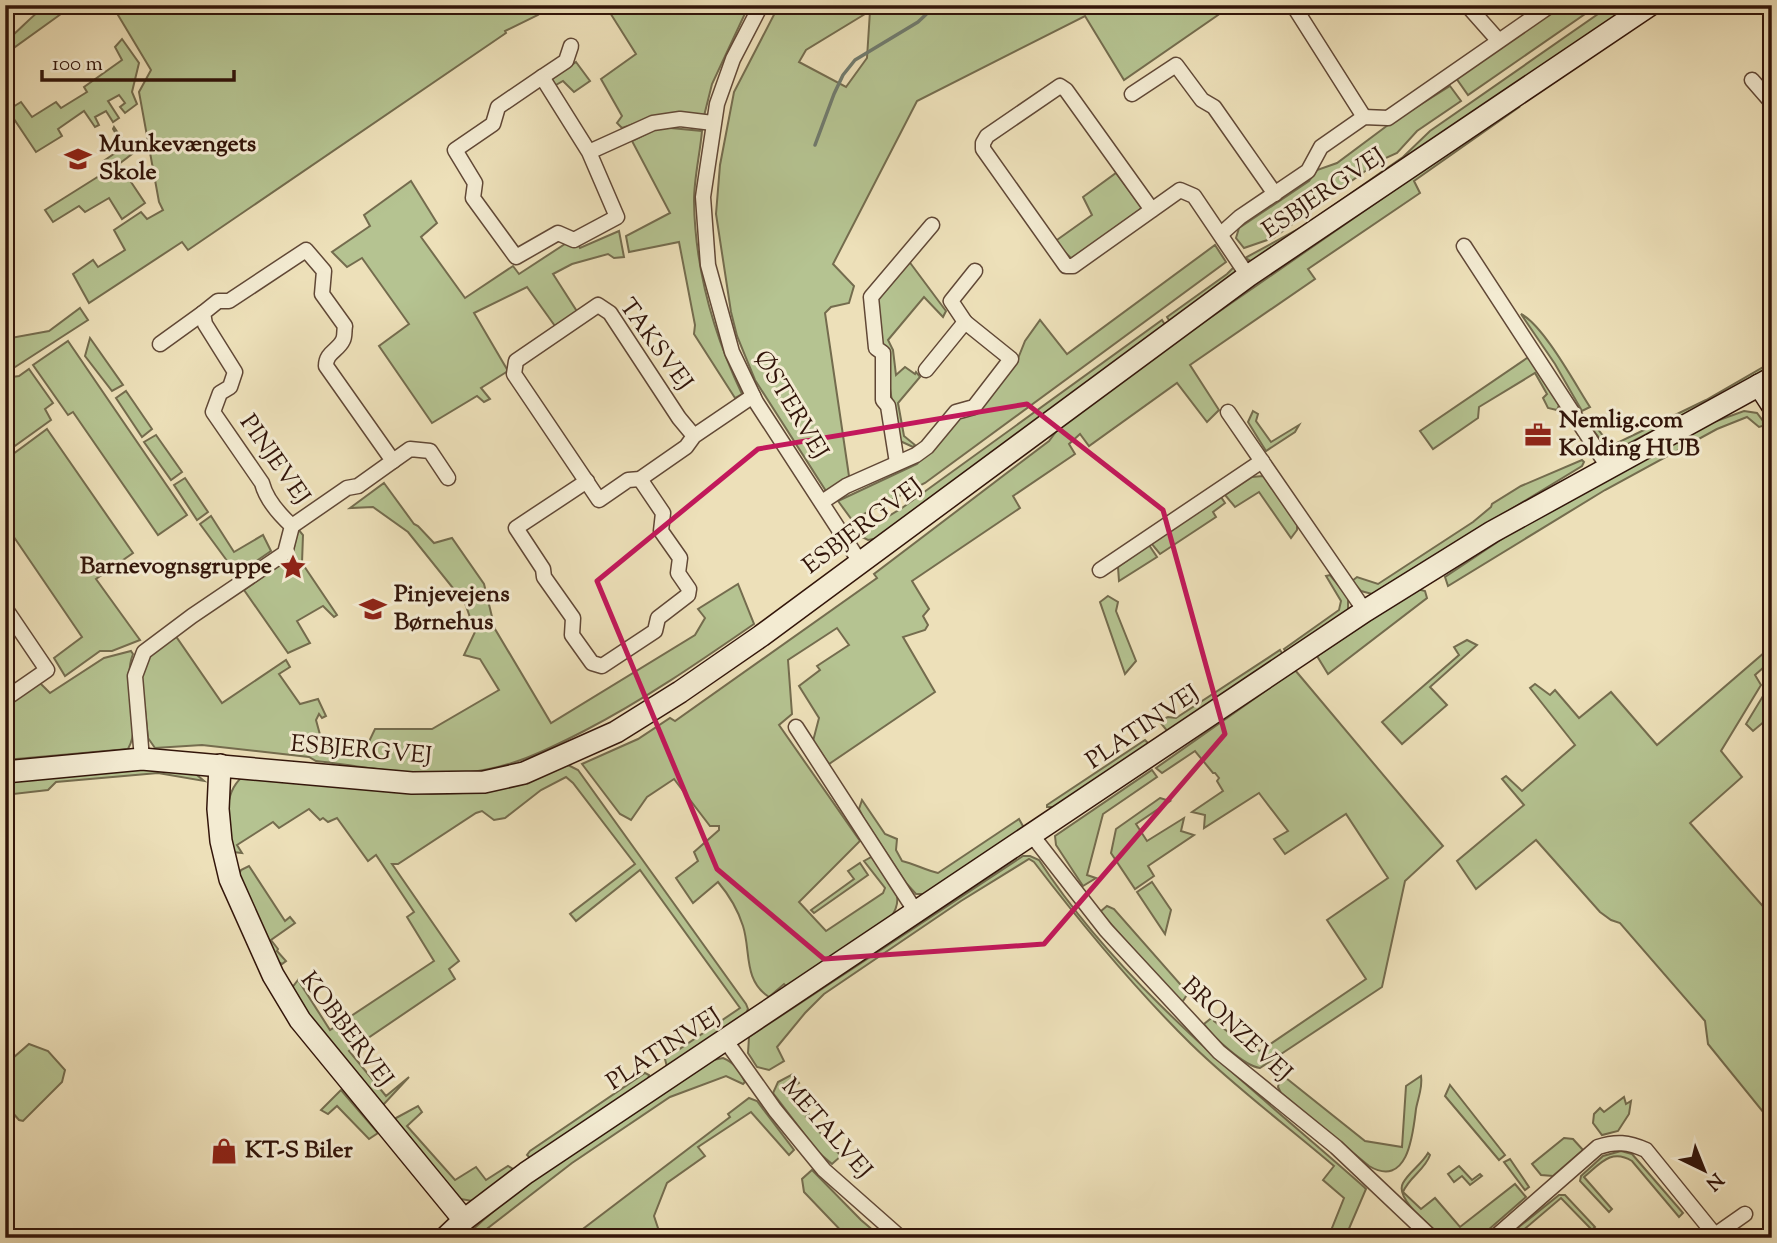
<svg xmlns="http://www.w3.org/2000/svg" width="1777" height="1243" font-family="'Sorts Mill Goudy',serif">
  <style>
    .green { fill: #b5c391; stroke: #746c4e; stroke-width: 2; fill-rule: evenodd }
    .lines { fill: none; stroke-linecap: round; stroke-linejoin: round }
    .stream { stroke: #707a6d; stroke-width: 3.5 }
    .street-casing { stroke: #614836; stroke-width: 17 }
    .secondary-casing { stroke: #32150a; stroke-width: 24 }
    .street { stroke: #f3ebd2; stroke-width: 14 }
    .secondary { stroke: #f3ebd2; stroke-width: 21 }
    .marked { fill: none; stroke: #c2185b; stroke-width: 5; stroke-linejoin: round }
    .labels { text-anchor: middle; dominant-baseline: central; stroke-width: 6; stroke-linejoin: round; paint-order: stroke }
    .poi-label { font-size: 24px; font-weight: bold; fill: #32150a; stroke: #f3ebd2; text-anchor: start }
    .street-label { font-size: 24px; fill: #32150a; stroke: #f3ebd2 }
  </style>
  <rect width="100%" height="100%" fill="#ede0b9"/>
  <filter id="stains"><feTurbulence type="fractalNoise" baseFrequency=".00286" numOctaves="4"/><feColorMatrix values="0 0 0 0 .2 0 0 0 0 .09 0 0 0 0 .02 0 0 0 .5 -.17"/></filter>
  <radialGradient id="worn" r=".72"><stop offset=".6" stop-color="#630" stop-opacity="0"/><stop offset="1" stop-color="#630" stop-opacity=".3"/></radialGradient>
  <g class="green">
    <path d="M47 5 62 10 61 14 8 52 5 42C21 29 31 16 47 5Z"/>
    <polygon points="112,5 550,5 538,15 505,31 506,33 188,250 182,242 89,303 73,274 93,260 98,267 125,250 114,230 141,212 147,219 163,210 159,202 139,92 151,70"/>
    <path d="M610 5H749L712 84 704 116C668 112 656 116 622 128L617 123 622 116 601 79 636 54 607 8Z"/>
    <path d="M779 5H1211L1218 15 1124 80 1085 16 917 101 833 264 854 286 849 303 831 307 825 313 849 476 826 491 755 380 737 336 731 312 716 214 720 165 734 92ZM870 11 867 58 846 87 799 62 806 50Z"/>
    <polygon points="1563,5 1598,5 1468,95 1456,78"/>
    <polygon points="1611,5 1637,5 1258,265 1245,258 1304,226 1403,157 1430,131"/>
    <polygon points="122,39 139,63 132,92 137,104 125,113 120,107 125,103 119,95 108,101 119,118 113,122 106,111 95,117 99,125 95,127 84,111 58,129 62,136 36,152 8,110 21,102 32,117 56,102 61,108 87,92 84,87 122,60 115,47"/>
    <polygon points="576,62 590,81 574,92 563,81 554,86 552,79"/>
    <polygon points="1450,86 1461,101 1417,131 1397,153 1379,161 1273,238 1244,248 1236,238 1239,228 1309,181 1317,170 1337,163 1388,125"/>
    <path d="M1517 105 1519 107 1414 181 1420 193 1308 269 1315 279 1190 365 1219 410 1207 422 1177 383 1089 446 1080 434 1069 444 1075 454 1013 496 1020 508 912 581 929 609 923 616 928 625 925 630 903 637 935 692 829 764 813 741 819 718 799 686 820 670 817 666 849 645 837 628 788 660 792 714 779 725 860 841 799 902 826 931 883 893 885 888 864 861 873 856C887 876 909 895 890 918L788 988 784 984 769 997C743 980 751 951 743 926 738 910 729 895 718 882L693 903 676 878 698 861 694 852 719 830V826H710L674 779 647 797 631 820 620 814 582 764 638 739 670 718 675 721 877 578 874 574 1049 441 1067 417Z"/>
    <polygon points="114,127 132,154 119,164 145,203 122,219 109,198 85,212 79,206 53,222 45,210 107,171 102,162 124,147 113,129"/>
    <path d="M660 127 702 131C700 154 694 178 694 201 695 269 713 333 742 394L735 398 694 334 695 325 679 242 629 252 626 236 670 213 632 141Z"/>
    <polygon points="1116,173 1142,208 1072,259 1054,242 1092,215 1083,197"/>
    <polygon points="411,181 437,223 421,237 465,298 513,266 519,274 568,242 578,244 580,248 619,231 624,257 614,258 608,254 572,264 553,274 578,313 555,326 527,287 474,313 508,371 481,388 490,399 484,402 477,396 432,423 379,346 409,324 362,258 347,267 332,252 370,226 364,215"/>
    <polygon points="1215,245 1226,262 925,483 852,520 838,501 917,464 958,417 1017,361 1025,341 1040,320 1067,354"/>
    <polygon points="908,260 946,311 943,317 924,297 888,340 893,350 896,375 905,367 915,374 916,372 920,377 898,403 904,436 915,445 913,447 898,440 884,350 882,347 877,299"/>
    <polygon points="1235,266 1237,274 1172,325 1167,317 1227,274"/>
    <polygon points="80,308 88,320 12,369 5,367 5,339 49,331"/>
    <path d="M1521 314C1544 326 1575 384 1590 407L1582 411 1555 364Z"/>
    <polygon points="1162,320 1167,328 879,538 868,540 858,535 902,508"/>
    <polygon points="90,338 123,385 112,391 85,356"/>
    <polygon points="68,341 187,515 158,535 73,412 68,415 33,365"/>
    <polygon points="1527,358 1534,359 1556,394 1559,405 1557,410 1548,408 1543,398 1547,394 1535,373 1479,407 1478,418 1433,449 1420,431"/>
    <polygon points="1772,362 1772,369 1618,449 1608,449 1593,430 1593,423 1611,446 1706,400"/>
    <polygon points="29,369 53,403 45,409 51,420 5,453 5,378 19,376"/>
    <polygon points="126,391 152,429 142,437 116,398"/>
    <polygon points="1253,411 1258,414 1256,421 1271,442 1299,425 1295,432 1266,451 1248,422"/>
    <polygon points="1744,411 1757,413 1766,425 1759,427 1747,417 1717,429 1605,490 1448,586 1445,577 1523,525 1711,423"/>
    <polygon points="47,429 133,553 96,579 140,640 112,651 100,651 65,676 54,658 82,637 5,524 5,460"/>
    <polygon points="156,435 182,472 171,480 144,442"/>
    <polygon points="1582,460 1584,462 1582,466 1372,594 1361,591 1352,581 1357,577 1378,584 1473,522 1491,507 1492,504 1521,486"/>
    <polygon points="1263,476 1270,480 1297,522 1297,530 1291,538 1259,492 1235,507 1225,495 1252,477"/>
    <polygon points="185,478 208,512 197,520 174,485"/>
    <path d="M384 483 414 524 418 526 434 543 452 538 484 584 495 629 551 723 695 635 705 618 698 609 738 584 754 624C699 662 644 700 584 731 543 752 511 768 464 773 418 778 363 766 316 761L309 757 202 745 155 748 148 738 141 673 145 658 175 635 222 703 286 660 290 667 279 674 300 704 318 699 326 716 322 718 319 714 316 720 322 742 365 750 375 729H432L499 690 480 659 464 655 475 632 465 603 408 532 373 507 350 508Z"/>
    <polygon points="1221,497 1225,503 1213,512 1216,517 1160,554 1151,543"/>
    <polygon points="211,516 234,552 263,535 271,551 236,575 225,558 200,524"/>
    <polygon points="298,529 303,535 302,563 337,615 334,617 323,606 297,621 310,643 288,653 244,590 292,556"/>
    <polygon points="1149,545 1157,557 1119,581 1118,567"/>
    <polygon points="1330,575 1348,597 1348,609 1343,617 1287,654 1284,649 1339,610 1341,601 1326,576"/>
    <polygon points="1417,589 1425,591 1427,598 1328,674 1317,656"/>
    <polygon points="1108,596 1118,602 1116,611 1136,661 1125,674 1100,602"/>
    <polygon points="1467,640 1477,645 1430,687 1447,705 1402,744 1382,722 1459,655 1454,647"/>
    <polygon points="1772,646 1772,660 1755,675 1761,685 1721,751 1742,777 1690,823 1767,911 1772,913 1772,1123 1708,1044 1705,1021 1620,923 1611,920 1600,912 1536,840 1476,889 1457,861 1524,805 1502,779 1506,776 1522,791 1575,745 1530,688 1535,684 1550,695 1555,690 1579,718 1611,692 1657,745"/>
    <polygon points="1280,650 1284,656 1168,732 1159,721 1168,717 1176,718"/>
    <path d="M131 651 133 654C121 684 144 721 128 749L5 760V705L39 682 50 693 104 658Z"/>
    <path d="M1295 670 1443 846 1405 881 1382 987 1260 1068C1244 1066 1213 1037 1204 1024L1214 1016V1021L1249 1048 1260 1051 1366 979 1327 920 1388 878 1346 814 1285 854 1274 839 1288 831 1259 793 1204 828 1205 815 1192 812 1223 791 1217 781 1219 778 1215 773H1213L1195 751 1162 773 1156 768Z"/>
    <polygon points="1766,691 1772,700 1772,715 1753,731 1746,724"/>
    <polygon points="1145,740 1148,743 1147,748 1057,807 1047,807 1047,805"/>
    <path d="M568 765 578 770 746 1004 748 1009 745 1016 667 1067 665 1059 740 1008 640 870 576 921 570 914 635 864 573 783 566 777 541 790 505 818 494 820 482 811 476 813 398 864H392L459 961 449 969 455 979 349 1051 386 1096 409 1077 384 1104H378L326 1040 291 989 298 980 330 1030 434 961 407 917 414 912 376 855 368 861 337 818 328 822 323 818 320 820 309 809 279 828 273 822 237 845 242 853 233 852C228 826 221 796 242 777L431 794 463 793 522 783Z"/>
    <polygon points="168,768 191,770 204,781 158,773 56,782 48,790 5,795 5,782 90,773"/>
    <polygon points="1152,770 1157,777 1103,814 1087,875 1096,878 1083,886 1056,845 1055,836"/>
    <polygon points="1160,798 1170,801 1136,824 1147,841 1184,818 1181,831 1194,835 1148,866 1154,876 1135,889 1111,853 1116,829"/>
    <path d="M862 800 885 834 897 839 896 850 902 861C915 864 925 870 938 873L1019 819 1024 828 928 894H916L906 883 864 819 859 809Z"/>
    <path d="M1023 856H1030L1039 860C1124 990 1249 1085 1364 1187L1366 1189 1345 1238H1328L1344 1198 1323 1180 1334 1166C1286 1125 1236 1088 1191 1044 1134 988 1083 926 1034 862L1029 859 961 901 824 994 805 1013 777 1047 784 1061 769 1070 757 1067 748 1053 749 1037Z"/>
    <polygon points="860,863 868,875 814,913 811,910 854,879 848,871"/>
    <polygon points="249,866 285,921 290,917 295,923 271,940 278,949 277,951 286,961 282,964 274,960 238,876 241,870"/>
    <polygon points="1152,882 1171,910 1165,934 1137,892"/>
    <polygon points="1107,906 1114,909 1188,993 1183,1001 1178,1000 1102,914 1101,911"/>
    <polygon points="29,1044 48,1051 65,1070 62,1082 23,1121 19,1120 5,1104 5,1065"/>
    <path d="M723 1058C735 1063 739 1070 745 1082L743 1084 726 1076 670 1097 572 1163 475 1238H464C534 1170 632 1114 713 1060Z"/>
    <polygon points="645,1073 649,1075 648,1080 530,1158 527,1155 530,1151"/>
    <polygon points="793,1074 799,1083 789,1089 796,1097 806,1090 812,1101 805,1108 809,1114 806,1117 841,1156 832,1164 818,1152 773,1093 778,1082"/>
    <path d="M1281 1074 1365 1141 1402 1147 1406 1086 1421 1076C1423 1087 1418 1098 1416 1109 1413 1134 1408 1189 1369 1166L1281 1093 1278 1087Z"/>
    <polygon points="1450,1085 1505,1155 1499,1160 1445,1096"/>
    <polygon points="341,1090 378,1133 369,1139 337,1106 328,1114 321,1110"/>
    <polygon points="1624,1097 1626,1104 1631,1101 1629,1114 1618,1131 1602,1135 1593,1123 1594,1114 1600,1108 1604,1112"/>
    <polygon points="749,1098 757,1101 794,1150 789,1155 751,1112 698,1147 705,1156 667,1183 654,1216 659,1231 665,1238 571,1238 730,1117 728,1114"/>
    <polygon points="418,1106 422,1112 407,1126 455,1180 476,1167 486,1180 508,1166 513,1169 512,1174 472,1201 461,1199 395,1123 396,1118"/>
    <polygon points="1564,1138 1573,1139 1583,1150 1553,1176 1541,1175 1532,1164"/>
    <path d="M1621 1151 1632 1154 1683 1213 1679 1217 1632 1161C1611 1148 1600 1164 1584 1177L1612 1209 1609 1212 1580 1181 1581 1176 1603 1156Z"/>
    <path d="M1428 1153 1430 1155C1425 1170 1409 1177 1403 1192L1421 1209 1435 1198 1460 1227 1515 1184 1526 1197 1479 1238H1443C1432 1227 1394 1199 1403 1183 1409 1172 1422 1164 1428 1153Z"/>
    <polygon points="1510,1159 1529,1187 1525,1190 1504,1162"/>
    <polygon points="1459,1166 1472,1180 1480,1174 1482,1176 1470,1185 1462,1176 1454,1182 1448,1174"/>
    <polygon points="812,1170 861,1220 882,1238 848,1238 804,1192 802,1179"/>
    <polygon points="1559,1195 1565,1195 1595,1227 1592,1230 1561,1198 1514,1238 1505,1238"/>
  </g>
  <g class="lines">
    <polyline class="stream" points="815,145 834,94 843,75 855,60 918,22 936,5"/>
    <g class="street-casing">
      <g id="street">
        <polyline points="761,5 733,59 717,104 703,197 708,265 732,352 756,402 860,562"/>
        <polyline points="1293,5 1364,117"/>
        <polyline points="1467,5 1498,40"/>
        <polyline points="542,77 566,61 571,46"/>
        <polyline points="1752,80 1772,103"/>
        <polyline points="1132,94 1176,65 1202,100 1214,107 1275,194"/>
        <polyline points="589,152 542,77 498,107 493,124 455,150 475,183 473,198 516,257 558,233 574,240 617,217 589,152 653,123 680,119 713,123"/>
        <polyline points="1152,210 1066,90 1060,86 987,136 983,143 983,149 1066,266 1073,266 1180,190 1194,196 1248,276"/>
        <polyline points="1221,234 1240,217 1308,171 1321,147 1364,117 1388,118 1551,5"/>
        <polyline points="1464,246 1608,467"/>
        <polyline points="965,322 951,301 975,271"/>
        <polyline points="160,344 203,313"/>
        <polyline points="1228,412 1365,611"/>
        <polyline points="694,436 679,418 610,313 598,305 516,361 514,374 599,500 628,480 640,479 686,447 694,436 753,396"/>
        <polyline points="393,461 410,449 430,451 448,478"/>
        <polyline points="897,463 888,406 883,400 883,353 876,348 871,297 932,225"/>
        <polyline points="587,481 516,528 543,569 544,577 573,618 572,635 592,663 602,666 655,631 658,618 688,595 689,589 678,573 680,558 661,531 663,513 640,479"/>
        <polyline points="822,502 846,486 916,455 927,447 956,412 974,407 1011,359 965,322 926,370"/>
        <polyline points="1100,570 1262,461"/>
        <polyline points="5,608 47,670 5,699"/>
        <polyline points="796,727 916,912"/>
        <path d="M142 759 135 676 144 652 192 616 285 553 292 526C280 515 266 499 262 483L213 412 220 393 230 387 235 372 205 324 203 313 218 301H229L306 250 324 271 322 294 345 326C344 331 345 336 343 340 338 351 326 352 326 366L393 461 358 486 347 488 292 526"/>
        <polyline points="1031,834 1106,930 1219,1052 1336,1147 1432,1238"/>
        <polyline points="726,1041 775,1110 824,1170 901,1238"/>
        <path d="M1494 1238 1598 1147C1616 1141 1628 1142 1646 1150L1715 1235 1745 1214"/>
      </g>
    </g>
    <g class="secondary-casing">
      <g id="secondary">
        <polyline points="1759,385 1772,405"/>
        <polyline points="220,765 218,809 221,841 230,879 273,975 300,1020 464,1220"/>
        <polyline points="5,772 142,759 412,783 484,782 524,773 616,732 680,692 761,636 1248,276 1650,5"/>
        <polyline points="445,1238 464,1220 526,1173 1365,611 1492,532 1772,378"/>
      </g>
    </g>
    <use href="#street" class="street"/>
    <use href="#secondary" class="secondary"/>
  </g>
  <path class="marked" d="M1027 404 1163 510 1225 734 1044 944 824 959 717 869 597 581 758 449Z"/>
  <defs>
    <g id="school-bare" transform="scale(2.1)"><path d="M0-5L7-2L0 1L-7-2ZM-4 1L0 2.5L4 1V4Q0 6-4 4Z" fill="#8f2418" stroke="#f3ebd2" stroke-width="2.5" paint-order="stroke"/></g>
    <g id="office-bare" transform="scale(2.1)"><path d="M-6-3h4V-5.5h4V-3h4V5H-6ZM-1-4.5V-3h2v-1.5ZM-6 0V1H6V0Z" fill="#8f2418" stroke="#f3ebd2" stroke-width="2.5" paint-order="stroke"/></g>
    <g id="sight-bare" transform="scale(2.1)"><path d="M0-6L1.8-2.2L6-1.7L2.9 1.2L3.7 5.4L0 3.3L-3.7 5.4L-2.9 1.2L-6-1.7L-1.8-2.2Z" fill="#8f2418" stroke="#f3ebd2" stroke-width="2.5" paint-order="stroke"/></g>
    <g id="shop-bare" transform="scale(2.1)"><path d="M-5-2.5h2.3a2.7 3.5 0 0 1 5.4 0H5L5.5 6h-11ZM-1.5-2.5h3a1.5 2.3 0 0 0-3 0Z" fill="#8f2418" stroke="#f3ebd2" stroke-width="2.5" paint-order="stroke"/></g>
  </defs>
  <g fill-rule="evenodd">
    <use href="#school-bare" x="78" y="159"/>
    <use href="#office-bare" x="1538" y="435"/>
    <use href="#sight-bare" x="293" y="567"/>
    <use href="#school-bare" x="373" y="609"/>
    <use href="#shop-bare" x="224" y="1151"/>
  </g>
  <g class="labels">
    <g class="poi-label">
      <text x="99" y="145">Munkevængets<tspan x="99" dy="28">Skole</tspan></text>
      <text x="1559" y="421">Nemlig.com<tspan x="1559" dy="28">Kolding HUB</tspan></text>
      <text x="272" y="567" text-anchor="end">Barnevognsgruppe</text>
      <text x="394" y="595">Pinjevejens<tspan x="394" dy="28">Børnehus</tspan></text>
      <text x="245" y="1151">KT-S Biler</text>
    </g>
    <g class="street-label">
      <text transform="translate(1324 194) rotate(-34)">ESBJERGVEJ</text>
      <text transform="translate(655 345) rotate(54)">TAKSVEJ</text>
      <text transform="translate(790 405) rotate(59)">ØSTERVEJ</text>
      <text transform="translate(274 460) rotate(55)">PINJEVEJ</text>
      <text transform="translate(863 527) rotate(-37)">ESBJERGVEJ</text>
      <text transform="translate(1143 728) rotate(-34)">PLATINVEJ</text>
      <text transform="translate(361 751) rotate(5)">ESBJERGVEJ</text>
      <text transform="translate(346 1030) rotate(53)">KOBBERVEJ</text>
      <text transform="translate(1236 1030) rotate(43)">BRONZEVEJ</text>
      <text transform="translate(664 1050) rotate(-33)">PLATINVEJ</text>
      <text transform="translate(826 1129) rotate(49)">METALVEJ</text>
    </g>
  </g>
  <rect width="1777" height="1243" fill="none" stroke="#ede0b9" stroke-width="28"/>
  <rect x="7" y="7" width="1763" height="1229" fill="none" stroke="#32150a" stroke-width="3.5"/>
  <rect x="14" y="14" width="1749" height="1215" fill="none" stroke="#32150a" stroke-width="2"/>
  <g transform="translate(1704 1170) rotate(137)" stroke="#f3ebd2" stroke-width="5" paint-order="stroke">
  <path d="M0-5L12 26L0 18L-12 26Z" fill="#32150a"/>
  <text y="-10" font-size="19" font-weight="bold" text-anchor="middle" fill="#32150a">N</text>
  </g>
  <path d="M42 70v10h192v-10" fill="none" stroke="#32150a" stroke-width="3.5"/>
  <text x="52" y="70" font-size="21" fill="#32150a" stroke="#f3ebd2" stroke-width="5" paint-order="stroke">100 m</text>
  <rect width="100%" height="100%" filter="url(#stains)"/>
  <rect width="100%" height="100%" fill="url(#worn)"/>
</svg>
